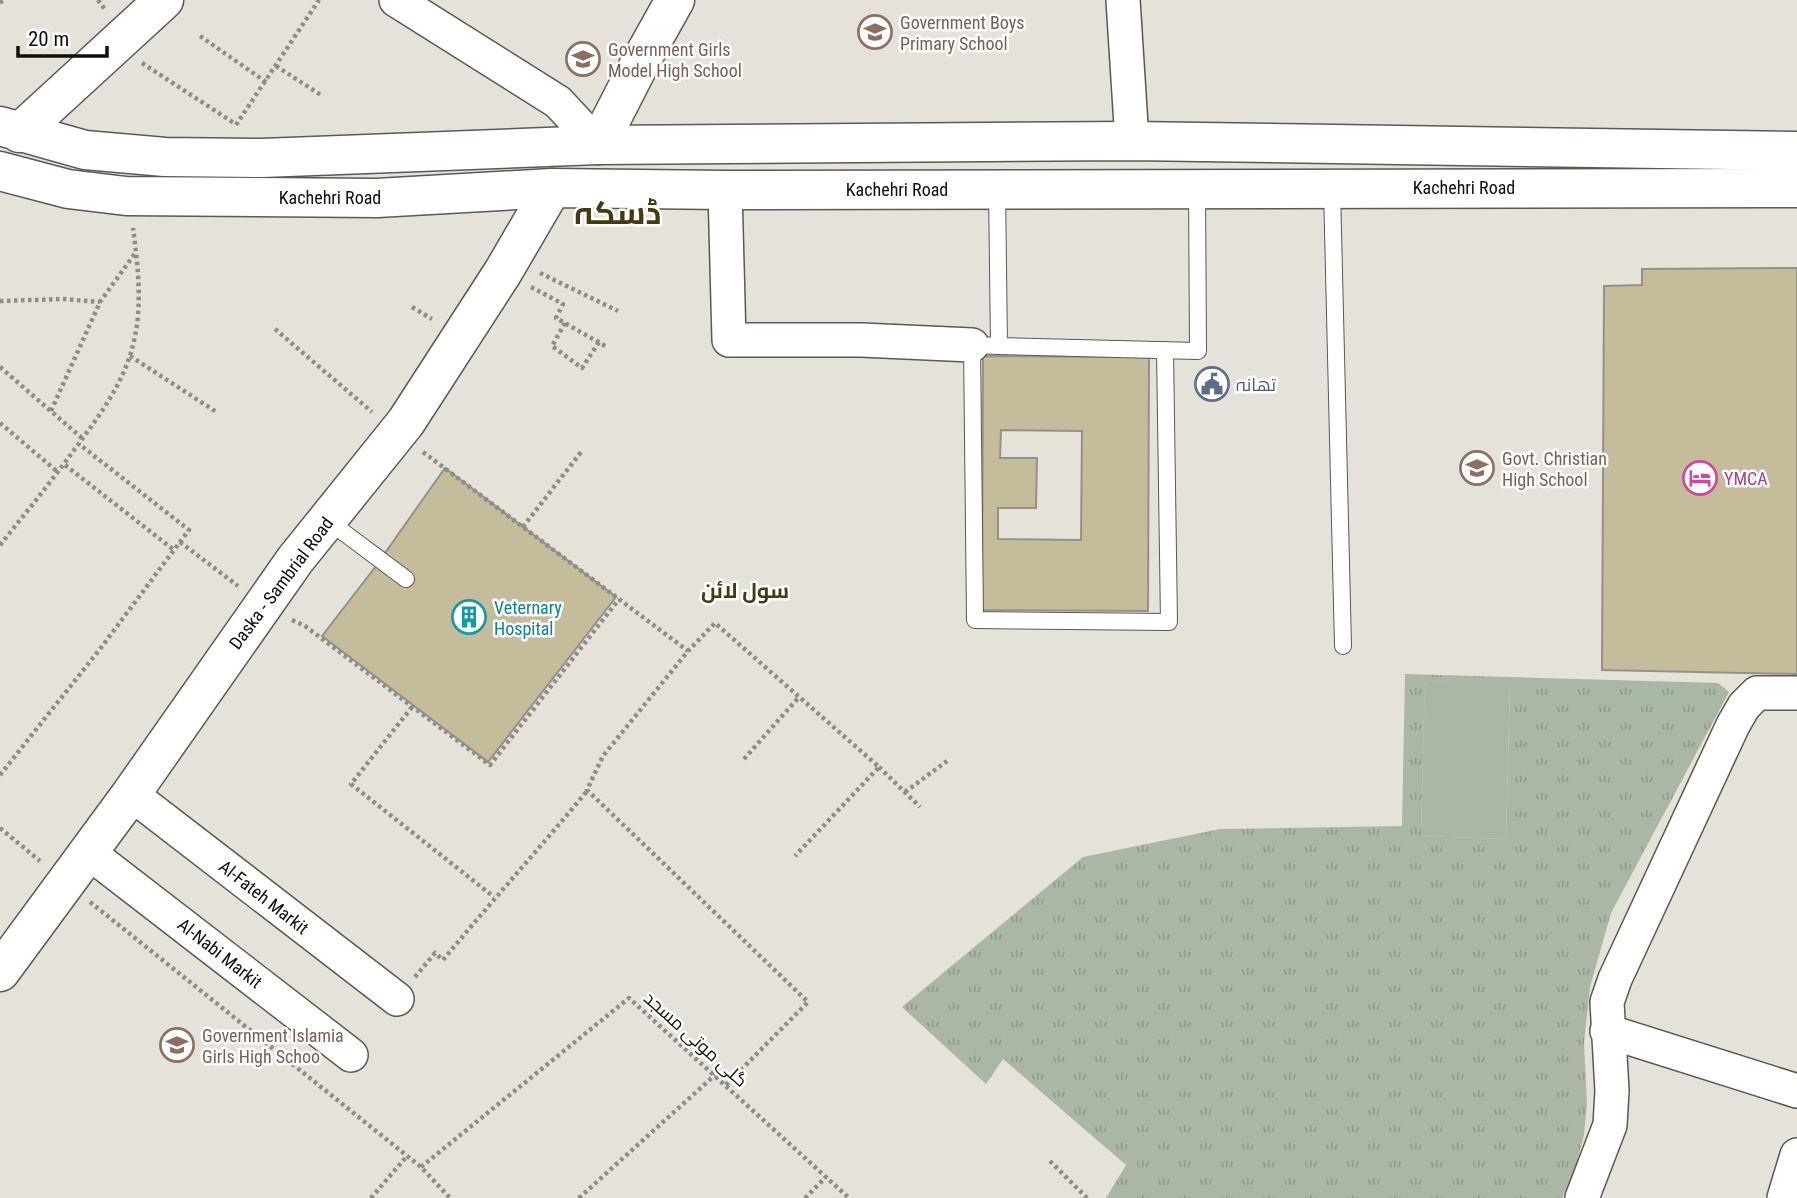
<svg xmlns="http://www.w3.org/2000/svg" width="1797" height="1198" font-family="'Roboto Condensed',Cairo,sans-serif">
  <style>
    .green { fill: #aab7a5 }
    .park { fill: url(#park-tufts); fill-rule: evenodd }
    .building { fill: #c5bc9c; stroke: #949189; stroke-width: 2; fill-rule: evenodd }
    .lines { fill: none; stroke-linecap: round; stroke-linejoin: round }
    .lane-casing { stroke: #5b5951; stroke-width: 18 }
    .street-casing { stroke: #5b5951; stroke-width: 36 }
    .secondary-casing { stroke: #5b5951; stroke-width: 41 }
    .primary-casing { stroke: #5b5951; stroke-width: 41 }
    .path { stroke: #8f8d86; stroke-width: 4.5; stroke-dasharray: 3.5 3.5; stroke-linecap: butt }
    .lane { stroke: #fff; stroke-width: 16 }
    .street { stroke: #fff; stroke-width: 33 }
    .secondary { stroke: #fff; stroke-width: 38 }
    .primary { stroke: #fff; stroke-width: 38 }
    .labels { text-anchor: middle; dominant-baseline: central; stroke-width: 5; stroke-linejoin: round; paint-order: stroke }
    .education-label { font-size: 18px; fill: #785e54; stroke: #fff; text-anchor: start }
    .street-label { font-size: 18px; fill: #0f0e0b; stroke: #fff }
    .service-label { font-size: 18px; fill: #4e5e75; stroke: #fff; text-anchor: start }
    .hotel-label { font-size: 18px; fill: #b23c85; stroke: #fff; text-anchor: start }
    .culture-label { font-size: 18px; fill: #0d838f; stroke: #fff; text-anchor: start }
    .quarter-label { font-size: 21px; font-weight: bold; fill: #433a10; stroke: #fff }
    .town-label { font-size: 32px; font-weight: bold; fill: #433a10; stroke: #fff }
  </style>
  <defs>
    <pattern id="park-tufts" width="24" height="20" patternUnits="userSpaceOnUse" patternTransform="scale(1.75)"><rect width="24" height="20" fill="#aab7a5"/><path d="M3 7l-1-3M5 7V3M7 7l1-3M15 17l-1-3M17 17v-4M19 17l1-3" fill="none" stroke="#919c8d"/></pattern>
  </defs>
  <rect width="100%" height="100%" fill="#e5e2d9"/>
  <polygon class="green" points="1425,680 1510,682 1506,839 1421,836"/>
  <path class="park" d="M1405 674 1718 683 1729 692 1611 913 1590 987 1584 1043 1587 1104 1584 1135 1576 1166 1562 1198H1106L1126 1165 1003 1059 986 1084 902 1007 1083 857 1220 829 1402 826ZM1425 680 1510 683 1506 839 1421 836Z"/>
  <g class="building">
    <polygon points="1797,268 1797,674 1602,670 1604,286 1642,285 1642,269"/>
    <path d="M983 356 1149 357 1148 611 982 610ZM1001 430 1082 431 1081 540 998 539V508H1036L1037 458H1000Z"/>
    <polygon points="445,468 616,597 488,762 322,636 376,566 368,541 385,553"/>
  </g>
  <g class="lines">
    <g class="lane-casing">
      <g id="lane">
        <polyline points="997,188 999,346 972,345 975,620 1169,622 1165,350"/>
        <polyline points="1332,189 1343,646"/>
        <polyline points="999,346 1198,351 1197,188"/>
        <polyline points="327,520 406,579"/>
      </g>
    </g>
    <g class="street-casing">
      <g id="street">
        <polyline points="396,0 558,102 598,145"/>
        <polyline points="1123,0 1132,141"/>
        <polyline points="725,190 729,340 861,340 972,345"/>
        <polyline points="131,794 397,999"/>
        <polyline points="88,852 351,1055"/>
        <polyline points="1607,1031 1797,1091"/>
        <polyline points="1582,1198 1610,1125 1612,1091 1607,1002 1615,979 1733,725 1744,706 1757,693 1797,693"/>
        <polyline points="1784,1198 1797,1155"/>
      </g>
    </g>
    <g class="secondary-casing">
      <g id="secondary">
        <polyline points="19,133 164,0"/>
        <polyline points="598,145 642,59 675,0"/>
        <polyline points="0,972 131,794 295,560 406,422 503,272 552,188"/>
      </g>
    </g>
    <g class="primary-casing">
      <g id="primary">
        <polyline points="0,126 85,150 165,157 262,158 598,145 1132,141 1797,151"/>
        <polyline points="0,171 68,189 126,196 377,198 552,188 725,190 1797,188"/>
      </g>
    </g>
    <g class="path">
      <polyline points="98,0 106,11"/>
      <polyline points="0,3 3,0"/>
      <polyline points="200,36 266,82"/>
      <polyline points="142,63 234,123"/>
      <polyline points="276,66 321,95"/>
      <polyline points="236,125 319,0"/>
      <polyline points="540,273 618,311"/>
      <polyline points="531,287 563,304 556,318 607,347"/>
      <polyline points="0,301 63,299 100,302"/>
      <polyline points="412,307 432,319"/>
      <polyline points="565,323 552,346 582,368 599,342"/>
      <polyline points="275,329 372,412"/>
      <polyline points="130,356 218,413"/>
      <polyline points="0,367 83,439"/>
      <polyline points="51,411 100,302 136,252"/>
      <polyline points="0,423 59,473"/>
      <polyline points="423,452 688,651"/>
      <polyline points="65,465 174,550"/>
      <polyline points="523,527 581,452"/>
      <polyline points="180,542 238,586"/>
      <path d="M0 545C29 509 58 473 85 435 105 408 125 378 133 345 143 307 138 267 133 228"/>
      <polyline points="292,620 305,626 490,765 619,599"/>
      <polyline points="412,707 351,784 494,897"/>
      <polyline points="744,759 799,697"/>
      <polyline points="879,767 920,807"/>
      <polyline points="0,775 100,649 189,530 79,444"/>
      <polyline points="905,792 947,761"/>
      <polyline points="0,828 40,861"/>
      <polyline points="90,902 421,1167 450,1198"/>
      <path d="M415 977 435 953 443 960C490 903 540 848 587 791"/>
      <polyline points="726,1085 808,1002 587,790 603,756 688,651 715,623 879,767 795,856"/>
      <polyline points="1050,1161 1087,1198"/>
      <polyline points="421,1167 629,998 849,1198"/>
      <polyline points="371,1198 407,1156"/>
      <polyline points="579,1198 715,1075"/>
      <polyline points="805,1198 826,1177"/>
    </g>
    <use href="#lane" class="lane"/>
    <use href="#street" class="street"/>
    <use href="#secondary" class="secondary"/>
    <use href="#primary" class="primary"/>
  </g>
  <defs>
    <g id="school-ring" transform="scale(1.75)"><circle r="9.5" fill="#fff" stroke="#8d6e63" stroke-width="1.5"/><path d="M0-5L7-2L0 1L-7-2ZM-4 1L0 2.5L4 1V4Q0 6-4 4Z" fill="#8d6e63"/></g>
    <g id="civic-ring" transform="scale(1.75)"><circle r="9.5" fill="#fff" stroke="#5c6f8a" stroke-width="1.5"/><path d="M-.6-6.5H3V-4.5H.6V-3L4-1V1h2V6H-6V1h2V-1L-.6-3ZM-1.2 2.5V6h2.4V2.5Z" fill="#5c6f8a"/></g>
    <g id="hotel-ring" transform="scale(1.75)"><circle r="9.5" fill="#fff" stroke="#d1479c" stroke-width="1.5"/><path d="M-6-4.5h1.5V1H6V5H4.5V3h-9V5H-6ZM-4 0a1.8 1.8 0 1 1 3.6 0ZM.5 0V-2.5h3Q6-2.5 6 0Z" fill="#d1479c"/></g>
    <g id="building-ring" transform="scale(1.75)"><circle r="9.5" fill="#fff" stroke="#0f9aa8" stroke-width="1.5"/><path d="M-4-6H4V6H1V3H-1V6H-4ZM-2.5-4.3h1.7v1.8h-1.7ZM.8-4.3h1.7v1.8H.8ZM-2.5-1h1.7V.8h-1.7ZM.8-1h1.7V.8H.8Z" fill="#0f9aa8"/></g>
  </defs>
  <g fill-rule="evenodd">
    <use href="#school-ring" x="875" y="32"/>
    <use href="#school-ring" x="583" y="59"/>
    <use href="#civic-ring" x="1212" y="384"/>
    <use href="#school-ring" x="1477" y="468"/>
    <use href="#hotel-ring" x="1700" y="478"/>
    <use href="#building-ring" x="469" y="617"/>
    <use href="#school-ring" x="177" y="1045"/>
  </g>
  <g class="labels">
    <g class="education-label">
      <text x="900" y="22">Government Boys<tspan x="900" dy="21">Primary School</tspan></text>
      <text x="608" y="49">Government Girls<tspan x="608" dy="21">Model High School</tspan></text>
      <text x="1502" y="458">Govt. Christian<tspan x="1502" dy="21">High School</tspan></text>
      <text x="202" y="1035">Government Islamia<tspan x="202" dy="21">Girls High Schoo</tspan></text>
    </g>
    <g class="street-label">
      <text x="1464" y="187">Kachehri Road</text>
      <text x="897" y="189">Kachehri Road</text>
      <text x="330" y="197">Kachehri Road</text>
      <text transform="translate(281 583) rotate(-53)">Daska - Sambrial Road</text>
      <text transform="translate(264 897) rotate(38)">Al-Fateh Markit</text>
      <text transform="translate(220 953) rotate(38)">Al-Nabi Markit</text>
      <text transform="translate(696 1039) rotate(42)">گلی موتی مسجد</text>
    </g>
    <g class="service-label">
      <text x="1236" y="384">تھانہ</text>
    </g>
    <g class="hotel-label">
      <text x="1724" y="478">YMCA</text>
    </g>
    <g class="culture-label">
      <text x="494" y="607">Veternary<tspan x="494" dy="21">Hospital</tspan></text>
    </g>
    <g class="quarter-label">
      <text x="745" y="591">سول لائن</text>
    </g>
    <g class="town-label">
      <text x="618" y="213">ڈسکہ</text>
    </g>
  </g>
  <path d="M18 46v10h89v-10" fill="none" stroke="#0f0e0b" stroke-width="3.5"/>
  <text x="28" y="46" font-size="21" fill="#0f0e0b" stroke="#ffffff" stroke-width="5" paint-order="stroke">20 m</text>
</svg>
